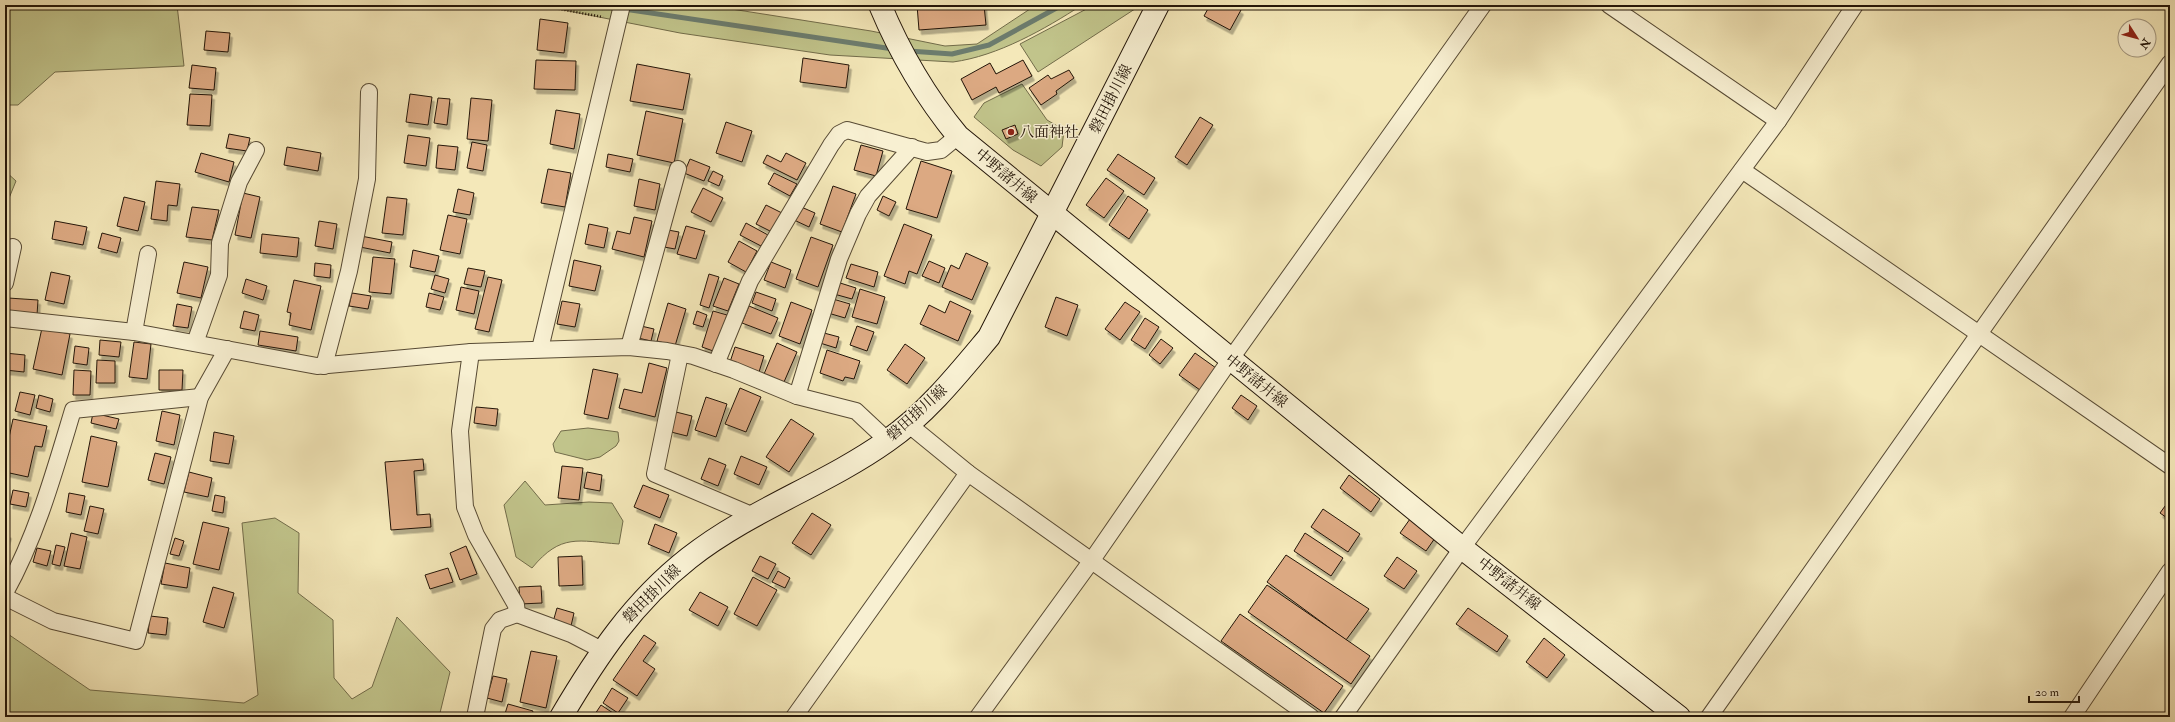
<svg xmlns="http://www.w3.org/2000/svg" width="2175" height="722" font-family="'IM FELL Double Pica','Noto Serif JP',serif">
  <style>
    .green { fill: #c1c48b; stroke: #726c4a }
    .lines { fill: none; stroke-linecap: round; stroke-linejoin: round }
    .stream { stroke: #6c7c6e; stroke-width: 5 }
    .building { fill: #dca982; stroke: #231508; filter: url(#shadow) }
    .street-casing { stroke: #574a34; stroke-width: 18 }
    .secondary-casing { stroke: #231508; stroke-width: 24 }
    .path { stroke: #231508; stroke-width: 2.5; stroke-dasharray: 1 2; stroke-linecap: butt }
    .street { stroke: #f8f0d2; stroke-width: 16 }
    .secondary { stroke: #f8f0d2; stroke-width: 22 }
    .poi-dot { fill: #8f2418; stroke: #f8f0d2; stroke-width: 1.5 }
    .labels { text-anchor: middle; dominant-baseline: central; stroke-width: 3; stroke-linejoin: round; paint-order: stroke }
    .street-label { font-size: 15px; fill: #231508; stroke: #f8f0d2 }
    .poi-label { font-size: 15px; fill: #231508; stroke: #f8f0d2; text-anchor: start }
  </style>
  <defs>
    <filter id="shadow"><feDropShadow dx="2.5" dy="4.5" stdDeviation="0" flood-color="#0004"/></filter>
  </defs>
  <rect width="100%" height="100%" fill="#f4e8b9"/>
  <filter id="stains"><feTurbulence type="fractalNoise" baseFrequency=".005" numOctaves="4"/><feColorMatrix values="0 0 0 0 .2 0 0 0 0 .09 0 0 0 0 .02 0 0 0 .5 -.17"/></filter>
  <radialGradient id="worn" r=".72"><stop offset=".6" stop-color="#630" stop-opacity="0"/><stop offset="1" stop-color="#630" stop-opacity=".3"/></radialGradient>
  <g class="green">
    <polygon points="22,5 177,5 184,66 55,72 18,105 5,105 5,12"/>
    <path d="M538 5H706L871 31 945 46 977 44 1036 5H1082C1045 29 998 56 953 62L830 55 680 33Z"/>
    <polygon points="1094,5 1141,5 1038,72 1020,44"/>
    <polygon points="1022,84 1047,120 1064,130 1062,147 1041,166 1013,150 974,117 984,103"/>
    <polygon points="5,171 16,181 5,208"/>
    <polygon points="588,428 618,432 619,441 616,446 600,457 587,460 555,452 553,444 561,431"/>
    <path d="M525 481 545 505 589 502 612 503 623 521 619 544C578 541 561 533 532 568L516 557 504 505Z"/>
    <polygon points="275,518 299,533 298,593 333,620 334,678 352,699 372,687 397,617 450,672 439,717 5,717 5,632 90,690 244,703 258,695 242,523"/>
  </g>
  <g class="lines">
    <g class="stream">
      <polyline points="597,5 893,49"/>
      <polyline points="909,51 952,54 989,45 1062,5"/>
    </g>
  </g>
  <g class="building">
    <polygon points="917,5 984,5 986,25 919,30"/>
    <polygon points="1210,5 1233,5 1241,10 1230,30 1204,16"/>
    <polygon points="540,19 568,23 564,53 537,50"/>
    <polygon points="206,31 230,33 228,52 204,50"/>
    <polygon points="803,58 849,65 846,88 800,82"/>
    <polygon points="536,60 576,61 575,90 534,89"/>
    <polygon points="1023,60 1032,76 999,93 996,87 972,100 961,79 990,63 996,74"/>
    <polygon points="637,64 690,74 683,110 630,101"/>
    <polygon points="192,65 216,68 214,90 189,88"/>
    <polygon points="1069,70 1074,78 1056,91 1057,94 1041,105 1029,88 1048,75 1051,79"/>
    <polygon points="190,94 212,95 210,126 187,125"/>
    <polygon points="410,94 432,97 428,125 406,122"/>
    <polygon points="438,98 450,99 447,125 434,123"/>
    <polygon points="471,98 492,100 488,141 467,139"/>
    <polygon points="556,110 580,114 574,149 550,144"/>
    <polygon points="646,111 683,119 674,163 637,155"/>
    <polygon points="1200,117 1213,125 1187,165 1175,157"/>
    <polygon points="726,122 752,131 742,162 716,153"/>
    <polygon points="1015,125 1018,134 1006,139 1002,130"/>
    <polygon points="229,134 250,138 247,151 226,148"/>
    <polygon points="408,135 430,138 426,166 404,163"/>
    <polygon points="472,142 487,145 483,171 467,168"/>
    <polygon points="438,145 458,147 455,170 436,168"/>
    <polygon points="861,145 883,151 876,176 854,170"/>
    <polygon points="287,147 321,153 318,171 284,165"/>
    <polygon points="201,153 234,162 229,182 195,172"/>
    <polygon points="786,153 806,163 797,180 763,163 767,155 781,162"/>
    <polygon points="608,154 633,159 630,172 606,167"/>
    <polygon points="1118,154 1155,178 1144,195 1107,170"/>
    <polygon points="690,159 710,167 704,181 684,173"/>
    <polygon points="921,161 952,171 937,218 906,209"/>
    <polygon points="548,169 571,173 565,207 541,203"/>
    <polygon points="713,171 723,176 719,186 708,181"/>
    <polygon points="774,173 797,184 790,196 768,184"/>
    <polygon points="1106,178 1124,191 1104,218 1086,205"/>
    <polygon points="639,179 660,184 655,210 634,206"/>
    <polygon points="156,181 180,184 177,206 168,205 167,221 151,219"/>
    <polygon points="833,186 856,194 842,232 820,224"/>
    <polygon points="703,188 723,198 711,222 691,212"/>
    <polygon points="458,189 474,193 470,215 453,212"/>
    <polygon points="243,193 260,197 251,238 235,235"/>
    <polygon points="883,196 896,202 889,216 877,210"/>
    <polygon points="1128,196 1148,210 1129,239 1109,225"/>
    <polygon points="124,197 145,202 138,231 117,226"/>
    <polygon points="387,197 407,199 403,235 382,233"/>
    <polygon points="766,205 782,213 772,232 756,224"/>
    <polygon points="799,206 815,213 809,227 794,220"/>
    <polygon points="192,207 219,210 212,240 186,237"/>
    <polygon points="448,215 467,219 460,254 440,250"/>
    <polygon points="634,217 652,221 644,257 612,249 617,231 630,234"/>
    <polygon points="55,221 87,227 83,245 52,239"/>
    <polygon points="319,221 337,224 333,249 315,246"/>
    <polygon points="746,223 768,235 761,246 740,235"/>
    <polygon points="589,224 608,228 604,248 585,244"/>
    <polygon points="904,224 932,235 917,274 909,271 905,284 884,276"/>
    <polygon points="686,226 705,231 696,259 677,254"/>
    <polygon points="668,230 679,232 675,249 664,247"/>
    <polygon points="102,233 121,238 117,253 98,248"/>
    <polygon points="262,234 299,238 297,257 260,253"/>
    <polygon points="361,236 392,242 390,253 360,247"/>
    <polygon points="811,237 833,245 818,287 796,279"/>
    <polygon points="739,241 757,251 746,272 728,262"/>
    <polygon points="413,250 439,256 435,272 410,267"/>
    <polygon points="966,253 988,263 972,300 942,287 951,265 959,269"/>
    <polygon points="373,257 395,259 391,294 369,292"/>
    <polygon points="574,260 601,266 595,291 569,286"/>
    <polygon points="929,261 945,268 939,283 922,276"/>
    <polygon points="184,262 208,267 201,298 177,293"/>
    <polygon points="771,262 791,270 785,288 764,280"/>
    <polygon points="315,263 331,265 330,278 314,276"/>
    <polygon points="851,264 878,272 874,287 846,278"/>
    <polygon points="468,268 485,271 481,287 464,284"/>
    <polygon points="51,272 70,276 64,304 45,300"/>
    <polygon points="709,274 719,277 709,308 700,305"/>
    <polygon points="435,275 449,279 445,293 431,289"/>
    <polygon points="488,277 502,280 489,332 475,329"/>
    <polygon points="724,278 739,284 728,311 713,306"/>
    <polygon points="246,279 267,286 263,300 242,293"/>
    <polygon points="294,280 321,286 311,330 289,325 291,313 287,312"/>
    <polygon points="837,282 856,288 852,299 834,294"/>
    <polygon points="461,287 479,291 474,314 456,310"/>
    <polygon points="860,289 885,297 877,324 852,317"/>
    <polygon points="756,292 776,299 772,311 752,303"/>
    <polygon points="352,293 371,296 368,309 349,306"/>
    <polygon points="429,293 444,297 440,310 426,307"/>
    <polygon points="1056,297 1078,305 1067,336 1045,327"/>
    <polygon points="8,298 38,300 37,315 7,313"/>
    <polygon points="833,299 850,304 845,318 828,313"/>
    <polygon points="562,301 580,304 575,327 557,324"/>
    <polygon points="950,301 971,311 958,341 920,324 929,305 945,313"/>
    <polygon points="791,302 812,310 800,344 779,336"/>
    <polygon points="1125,302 1140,312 1120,340 1105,329"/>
    <polygon points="668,303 686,309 675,346 657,341"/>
    <polygon points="177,304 192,307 188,328 173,326"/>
    <polygon points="749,306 778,318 771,334 742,323"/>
    <polygon points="244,311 259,315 255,331 240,328"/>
    <polygon points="697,311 707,315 703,327 693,324"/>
    <polygon points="713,311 727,315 716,352 702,347"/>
    <polygon points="1145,318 1159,327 1145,349 1131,340"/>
    <polygon points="641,326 654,329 651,341 638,338"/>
    <polygon points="857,326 874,332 867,351 850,345"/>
    <polygon points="42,328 70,334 62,375 33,369"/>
    <polygon points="260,331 298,337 296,351 258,345"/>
    <polygon points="824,333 839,337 836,348 820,343"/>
    <polygon points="1161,339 1173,348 1160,364 1149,355"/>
    <polygon points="100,340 121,342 119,357 99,355"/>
    <polygon points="134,342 151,344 147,379 129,377"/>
    <polygon points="777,343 797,352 784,382 764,374"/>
    <polygon points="905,344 925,358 907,384 887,370"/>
    <polygon points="75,346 89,348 87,365 73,363"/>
    <polygon points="735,347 764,356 759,372 730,362"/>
    <polygon points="827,350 860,361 854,379 845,377 843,381 820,373"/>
    <polygon points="5,353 25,355 24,372 5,370"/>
    <polygon points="1195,353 1216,368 1200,390 1179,375"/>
    <polygon points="97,360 115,361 115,383 96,383"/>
    <polygon points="649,363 667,368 655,417 619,408 624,389 642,393"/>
    <polygon points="593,369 618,374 608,419 584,414"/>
    <polygon points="74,370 91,371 90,395 73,395"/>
    <polygon points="159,370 183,370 182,390 159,390"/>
    <polygon points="740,388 761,397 746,432 725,424"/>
    <polygon points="20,392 35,395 30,415 15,411"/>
    <polygon points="39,395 53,399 50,412 36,408"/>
    <polygon points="1241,395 1257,406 1248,420 1232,408"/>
    <polygon points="706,397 727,404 716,437 695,430"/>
    <polygon points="476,407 498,409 496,426 474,423"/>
    <polygon points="162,411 180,415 174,445 156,441"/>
    <polygon points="676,412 692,416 687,436 671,432"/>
    <polygon points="93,413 119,419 116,429 91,423"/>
    <polygon points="13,419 47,426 42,447 35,446 28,477 5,472 5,456"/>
    <polygon points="791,419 814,434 789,472 766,457"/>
    <polygon points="214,432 234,436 229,464 210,461"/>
    <polygon points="91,436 117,442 108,487 82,482"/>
    <polygon points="155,453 171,457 164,484 148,480"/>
    <polygon points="741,456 767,467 759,485 734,474"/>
    <polygon points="709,458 726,465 718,486 701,479"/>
    <polygon points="423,459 424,470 414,471 417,515 430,514 431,527 391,530 385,462"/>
    <polygon points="562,466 583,468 579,500 558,498"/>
    <polygon points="189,472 212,478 208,497 184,492"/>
    <polygon points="587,472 602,475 600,491 584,488"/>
    <polygon points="1349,475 1380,499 1371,512 1340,488"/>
    <polygon points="643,485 669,495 660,518 634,507"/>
    <polygon points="13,490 29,493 26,507 10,504"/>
    <polygon points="69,493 85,496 81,515 66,512"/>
    <polygon points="215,495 225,497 223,513 212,511"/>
    <polygon points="2168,502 2170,504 2170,520 2160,513"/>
    <polygon points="90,506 104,509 98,534 84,531"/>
    <polygon points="1323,509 1360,534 1348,552 1311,527"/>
    <polygon points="812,513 831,525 811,555 792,543"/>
    <polygon points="1410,519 1435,538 1426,551 1400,533"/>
    <polygon points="203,522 229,528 219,570 193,564"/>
    <polygon points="655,524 677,533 669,553 648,544"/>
    <polygon points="5,533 9,534 5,546"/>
    <polygon points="71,533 87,537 80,569 64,566"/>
    <polygon points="1305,533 1343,558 1331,576 1294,551"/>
    <polygon points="175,538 184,541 179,556 170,554"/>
    <polygon points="56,545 65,547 60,566 52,564"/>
    <polygon points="466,546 477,574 460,580 450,553"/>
    <polygon points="37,548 51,551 47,566 33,562"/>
    <polygon points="1286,555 1369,609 1346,640 1267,582"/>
    <polygon points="582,556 583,585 559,586 558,557"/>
    <polygon points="760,556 776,564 768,579 752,571"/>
    <polygon points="1397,557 1417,571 1404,589 1384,576"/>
    <polygon points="165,563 190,568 187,588 161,584"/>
    <polygon points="448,568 453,582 430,589 425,575"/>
    <polygon points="778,571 790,578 785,588 772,582"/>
    <polygon points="753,577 777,590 757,626 734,614"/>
    <polygon points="1267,585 1370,656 1351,684 1248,612"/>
    <polygon points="541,586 542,603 520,604 519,587"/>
    <polygon points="213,587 234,593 224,628 203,622"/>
    <polygon points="700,592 728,607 718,626 689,610"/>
    <polygon points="557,608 574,613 571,626 553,622"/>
    <polygon points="1468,608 1508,636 1497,652 1456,624"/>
    <polygon points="1240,614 1343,686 1324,713 1221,641"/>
    <polygon points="150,616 168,618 166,635 148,633"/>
    <polygon points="644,635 656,643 643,661 655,669 637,696 613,680"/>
    <polygon points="1544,638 1565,655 1547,678 1526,662"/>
    <polygon points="531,651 557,656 546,708 520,702"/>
    <polygon points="493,676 507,679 502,702 487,698"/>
    <polygon points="612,688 628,698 618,713 603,703"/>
    <polygon points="508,704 533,711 531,717 504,717"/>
    <polygon points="601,705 616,715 614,717 593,717"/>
  </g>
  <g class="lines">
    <g class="street-casing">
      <g id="street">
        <polyline points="1609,5 1778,121"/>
        <polyline points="1742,170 2170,466"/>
        <polyline points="5,283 13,247"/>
        <polyline points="5,318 134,332 317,366 471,352 629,347 667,351 693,356 734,370 797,396 856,411 887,440"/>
        <polyline points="134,332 148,254"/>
        <polyline points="195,343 219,275 220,243 239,182 256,150"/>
        <polyline points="629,347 678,169"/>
        <polyline points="540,349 622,5"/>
        <polyline points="471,352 460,431 465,507 476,535 516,605 517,614 571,634 602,650"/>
        <polyline points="680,354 655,474 754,516"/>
        <polyline points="716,364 750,281 831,145 839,134 847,130 927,152 941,150 958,136"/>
        <polyline points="324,366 349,271 367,179 369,92"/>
        <polyline points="797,396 839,259 858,214 868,196 912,147"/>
        <polyline points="908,424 968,473 1311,717"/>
        <path d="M5 593C37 535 54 473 73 410L200 397"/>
        <polyline points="5,597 53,621 136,641 200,397 227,349"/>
        <polyline points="475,717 493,629 500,620 517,614"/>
        <polyline points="794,717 968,473"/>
        <polyline points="978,717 1092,560 1230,360 1483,5"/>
        <polyline points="1343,717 1462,548 1778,121 1855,5"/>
        <polyline points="1709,717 2170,63"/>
        <polyline points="2072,717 2170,571"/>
      </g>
    </g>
    <g class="secondary-casing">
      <g id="secondary">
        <path d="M880 5C900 53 925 96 958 136L1462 548 1679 717"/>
        <path d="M561 717C597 656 633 602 689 558 750 510 825 485 887 441 927 413 958 374 989 337L1158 5"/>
      </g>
    </g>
    <g class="path">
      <polyline points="538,5 603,17"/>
      <polyline points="5,9 18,5"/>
    </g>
    <use href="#street" class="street"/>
    <use href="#secondary" class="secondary"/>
  </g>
  <circle class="poi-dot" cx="1011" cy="132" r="4"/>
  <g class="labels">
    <g class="street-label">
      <text transform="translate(1111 99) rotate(-63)">磐田掛川線</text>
      <text transform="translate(1006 176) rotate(40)">中野諸井線</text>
      <text transform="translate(1256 381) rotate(39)">中野諸井線</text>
      <text transform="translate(917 413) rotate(-42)">磐田掛川線</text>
      <text transform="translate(1509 584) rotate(38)">中野諸井線</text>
      <text transform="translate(652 594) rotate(-45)">磐田掛川線</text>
    </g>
    <g class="poi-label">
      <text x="1019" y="132">八面神社</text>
    </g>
  </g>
  <rect width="2175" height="722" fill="none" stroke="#f4e8b9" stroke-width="20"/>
  <rect x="6" y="6" width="2163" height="710" fill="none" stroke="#231508" stroke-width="2"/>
  <rect x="10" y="10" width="2155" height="702" fill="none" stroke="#231508"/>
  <g transform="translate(2137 38) rotate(126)"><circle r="19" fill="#f8f0d2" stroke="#a39881"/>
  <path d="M0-3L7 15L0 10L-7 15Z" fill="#8f2418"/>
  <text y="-6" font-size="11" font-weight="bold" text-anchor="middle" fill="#231508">N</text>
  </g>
  <path d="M2029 696v6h50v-6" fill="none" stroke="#231508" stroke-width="2"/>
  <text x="2035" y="696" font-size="12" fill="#231508" stroke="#f8f0d2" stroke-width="3" paint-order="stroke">20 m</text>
  <rect width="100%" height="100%" filter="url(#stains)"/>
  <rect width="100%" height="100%" fill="url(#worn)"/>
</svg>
